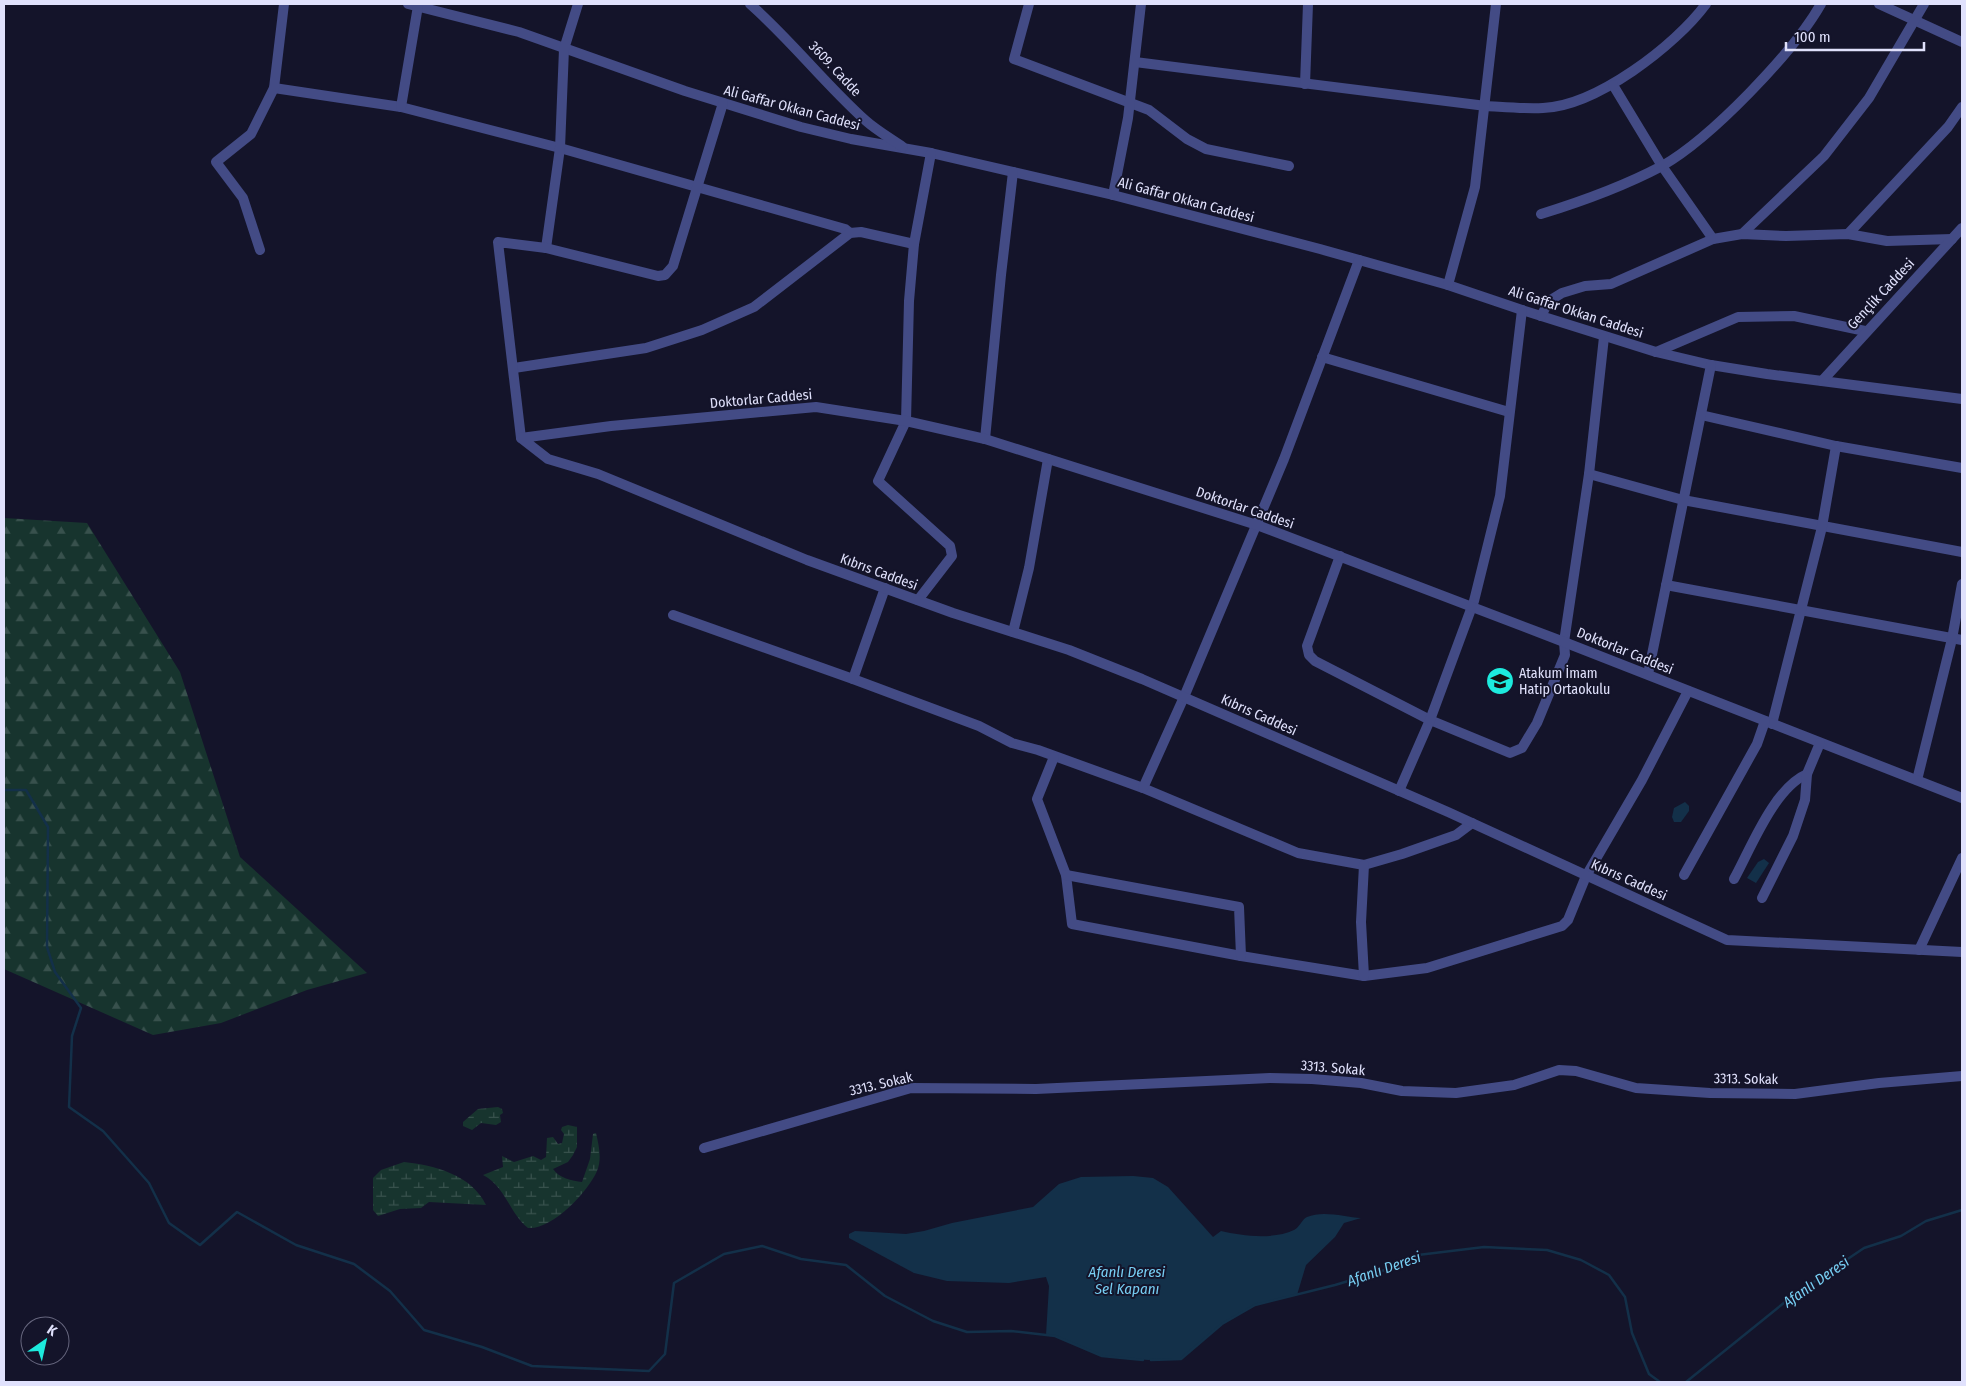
<svg xmlns="http://www.w3.org/2000/svg" width="1966" height="1386" font-family="'Fira Sans Condensed',sans-serif">
  <style>
    .forest { fill: url(#forest-firs) }
    .wetland { fill: url(#wetland-marsh) }
    .water { fill: #133049 }
    .lines { fill: none; stroke-linecap: round; stroke-linejoin: round }
    .stream { stroke: #133049; stroke-width: 2.5 }
    .minor { stroke: #434b85; stroke-width: 10 }
    .labels { text-anchor: middle; dominant-baseline: central; stroke-width: 4; stroke-linejoin: round; paint-order: stroke }
    .street-label { font-size: 14px; fill: #e0e1fc; stroke: #14142a }
    .poi-label { font-size: 14px; fill: #e0e1fc; stroke: #14142a; text-anchor: start }
    .water-label { font-size: 15px; font-style: italic; fill: #77cef3; stroke: #14142a }
  </style>
  <defs>
    <pattern id="forest-firs" width="22" height="20" patternUnits="userSpaceOnUse" patternTransform="scale(1.25)"><rect width="22" height="20" fill="#17342e"/><path d="M5 1l3.5 6h-7zM16 11l3.5 6h-7z" fill="#38514d"/></pattern>
    <pattern id="wetland-marsh" width="20" height="14" patternUnits="userSpaceOnUse" patternTransform="scale(1.25)"><rect width="20" height="14" fill="#17342e"/><path d="M1 5h8M5 5V1M11 12h8M15 12V8" fill="none" stroke="#38514d"/></pattern>
  </defs>
  <rect width="100%" height="100%" fill="#14142a"/>
  <polygon class="forest" points="4,518 87,523 180,672 240,857 367,973 307,990 221,1023 153,1035 4,969"/>
  <g class="wetland">
    <polygon points="498,1107 502,1109 503,1113 500,1115 501,1122 496,1125 481,1123 472,1130 463,1126 463,1122 478,1109"/>
    <path d="M568 1125 577 1127V1147L573 1155 568 1162 553 1169C559 1178 572 1181 582 1182L590 1159 593 1134 596 1133C599 1146 602 1159 597 1171 588 1192 552 1230 528 1228 509 1213 506 1187 483 1175L503 1167 502 1156 514 1162 533 1156 541 1160 546 1157 547 1138 553 1137 558 1144 562 1143 564 1134 561 1130 562 1127Z"/>
    <path d="M404 1162C434 1165 472 1175 486 1205L429 1202 421 1208 400 1209 378 1216 373 1210V1178L381 1170Z"/>
  </g>
  <g class="water">
    <polygon points="1685,802 1689,806 1689,811 1681,822 1674,822 1672,817 1674,808"/>
    <polygon points="1764,859 1769,863 1756,883 1747,878 1758,862"/>
    <path d="M1133 1176 1153 1178 1168 1187 1213 1237 1221 1231C1242 1236 1273 1240 1294 1230 1300 1227 1302 1219 1307 1217 1323 1210 1345 1217 1361 1218L1344 1223 1335 1237 1306 1265 1297 1295 1255 1305 1222 1324 1181 1359 1148 1360 1102 1356 1055 1336 1046 1335 1049 1286 1046 1277 1009 1283 947 1281 914 1273 849 1238V1234L855 1231 906 1234 924 1231 952 1223 1033 1207 1059 1184 1081 1177Z"/>
  </g>
  <g class="lines">
    <g class="stream">
      <polyline points="4,790 26,790 48,827 47,947 55,972 81,1008 72,1036 69,1107 103,1131 149,1183 169,1223 200,1245 237,1212 296,1245 354,1264 390,1291 424,1330 482,1347 532,1366 649,1371 665,1354 674,1283 724,1254 762,1246 801,1259 846,1265 885,1296 933,1321 967,1332 1011,1331 1055,1336 1102,1356 1143,1360"/>
      <polyline points="1151,1360 1181,1359 1222,1324 1255,1305 1335,1285 1385,1270 1418,1255 1484,1247 1547,1250 1581,1260 1609,1275 1625,1297 1632,1333 1649,1374 1660,1382"/>
      <polyline points="1686,1382 1790,1298 1864,1248 1901,1236 1926,1221 1962,1210"/>
    </g>
    <g class="minor">
      <polyline points="408,4 519,32 685,91 801,127 851,139 931,153 1113,195 1320,249 1448,285 1522,310 1656,352 1711,365 1767,374 1962,399"/>
      <path d="M750 4C791 40 824 83 865 120 876 130 890 138 903 147"/>
      <polyline points="1029,4 1014,59 1149,110 1187,139 1206,149 1289,166"/>
      <polyline points="1879,4 1962,42"/>
      <path d="M1135 62 1486 106C1504 107 1524 109 1543 108 1596 106 1675 46 1706 4"/>
      <polyline points="1305,84 1308,4"/>
      <polyline points="1613,85 1662,166 1713,239"/>
      <polyline points="274,88 401,107 560,148 845,229 850,233"/>
      <polyline points="401,107 418,6"/>
      <polyline points="1113,195 1128,118 1141,4"/>
      <path d="M1541 214C1580 202 1626 185 1662 166 1711 138 1793 53 1821 4"/>
      <polyline points="1742,234 1824,156 1869,98 1924,4"/>
      <polyline points="1848,234 1948,127 1962,107"/>
      <polyline points="546,248 560,148 564,49 578,4"/>
      <polyline points="260,250 243,198 216,162 251,134 274,88 284,4"/>
      <polyline points="1448,285 1475,187 1496,4"/>
      <polyline points="1541,316 1549,301 1562,293 1585,286 1611,284 1713,239 1742,234 1786,236 1848,234 1887,241 1952,239"/>
      <polyline points="1656,352 1738,317 1794,316 1865,331"/>
      <polyline points="1322,357 1509,412"/>
      <polyline points="514,368 646,348 702,330 754,307 850,233 861,232 914,244"/>
      <polyline points="1822,381 1962,228"/>
      <polyline points="1701,415 1836,446 1962,468"/>
      <polyline points="521,438 498,242 546,248 658,276 665,275 673,266 723,103"/>
      <polyline points="985,439 1001,275 1013,172"/>
      <polyline points="1589,474 1683,500 1962,552"/>
      <polyline points="1340,556 1307,646 1309,655 1315,661 1430,720 1510,753 1522,748 1537,723 1565,655 1564,642 1589,474 1604,337"/>
      <polyline points="1666,585 1962,640"/>
      <polyline points="918,600 952,556 950,546 878,481 906,421 909,301 914,244 931,153"/>
      <polyline points="673,615 853,679 979,726 1012,743 1038,750 1143,788 1298,853 1364,865 1402,854 1456,835 1472,823"/>
      <polyline points="1013,632 1029,568 1048,459"/>
      <polyline points="1648,674 1711,365"/>
      <polyline points="853,679 885,588"/>
      <polyline points="1772,724 1822,527 1836,446"/>
      <polyline points="1054,757 1037,799 1066,875 1072,924 1241,956 1364,976 1427,968 1562,926 1568,920 1586,876 1642,780 1688,691"/>
      <polyline points="1917,780 1952,639 1962,584"/>
      <polyline points="1143,788 1184,697 1284,459 1359,260"/>
      <polyline points="1399,791 1430,720 1474,601 1500,496 1522,310"/>
      <polyline points="1962,798 1564,642 1257,525 985,439 906,421 816,407 611,426 521,438 548,459 598,474 807,560 953,613 1069,650 1142,679 1448,812 1727,940 1962,952"/>
      <polyline points="1364,865 1361,922 1364,976"/>
      <polyline points="1066,875 1239,907 1241,956"/>
      <polyline points="1684,875 1757,744 1765,721"/>
      <path d="M1734 879C1751 848 1774 788 1807 774"/>
      <polyline points="1762,898 1793,836 1805,800 1807,774 1820,743"/>
      <polyline points="1919,950 1962,858"/>
      <polyline points="704,1148 911,1088 1036,1089 1270,1078 1312,1079 1361,1083 1402,1091 1456,1093 1514,1085 1559,1070 1576,1071 1636,1088 1710,1093 1795,1094 1879,1083 1962,1076"/>
    </g>
  </g>
  <defs>
    <g id="school-disc" transform="scale(1.4375)"><circle r="9.5" fill="#1deadd" stroke="#14142a"/><path d="M0-5L7-2L0 1L-7-2ZM-4 1L0 2.5L4 1V4Q0 6-4 4Z" fill="#111"/></g>
  </defs>
  <g fill-rule="evenodd">
    <use href="#school-disc" x="1500" y="681"/>
  </g>
  <g class="labels">
    <g class="street-label">
      <text transform="translate(835 69) rotate(47)">3609. Cadde</text>
      <text transform="translate(792 108) rotate(15)">Ali Gaffar Okkan Caddesi</text>
      <text transform="translate(1186 200) rotate(15)">Ali Gaffar Okkan Caddesi</text>
      <text transform="translate(1881 294) rotate(-47)">Gençlik Caddesi</text>
      <text transform="translate(1576 312) rotate(18)">Ali Gaffar Okkan Caddesi</text>
      <text transform="translate(761 399) rotate(-5)">Doktorlar Caddesi</text>
      <text transform="translate(1245 508) rotate(19)">Doktorlar Caddesi</text>
      <text transform="translate(879 572) rotate(20)">Kıbrıs Caddesi</text>
      <text transform="translate(1625 651) rotate(22)">Doktorlar Caddesi</text>
      <text transform="translate(1259 715) rotate(24)">Kıbrıs Caddesi</text>
      <text transform="translate(1629 880) rotate(24)">Kıbrıs Caddesi</text>
      <text transform="translate(1333 1068) rotate(5)">3313. Sokak</text>
      <text transform="translate(1746 1079) rotate(1)">3313. Sokak</text>
      <text transform="translate(881 1084) rotate(-13)">3313. Sokak</text>
    </g>
    <g class="poi-label">
      <text x="1519" y="673">Atakum İmam<tspan x="1519" dy="16">Hatip Ortaokulu</tspan></text>
    </g>
    <g class="water-label">
      <text transform="translate(1384 1269) rotate(-19)">Afanlı Deresi</text>
      <text x="1127" y="1272">Afanlı Deresi<tspan x="1127" dy="17">Sel Kapanı</tspan></text>
      <text transform="translate(1816 1282) rotate(-35)">Afanlı Deresi</text>
    </g>
  </g>
  <rect width="1966" height="1386" fill="none" stroke="#e0e1fc" stroke-width="10"/>
  <g transform="translate(45 1341) rotate(34)"><circle r="24" fill="#14142a" stroke="#66667e"/>
  <path d="M0-4L9 19L0 12L-9 19Z" fill="#1deadd"/>
  <text y="-8" font-size="14" font-weight="bold" text-anchor="middle" fill="#e0e1fc">K</text>
  </g>
  <path d="M1786 42v8h138v-8" fill="none" stroke="#e0e1fc" stroke-width="2.5"/>
  <text x="1794" y="42" font-size="15" fill="#e0e1fc" stroke="#14142a" stroke-width="4" paint-order="stroke">100 m</text>
</svg>
